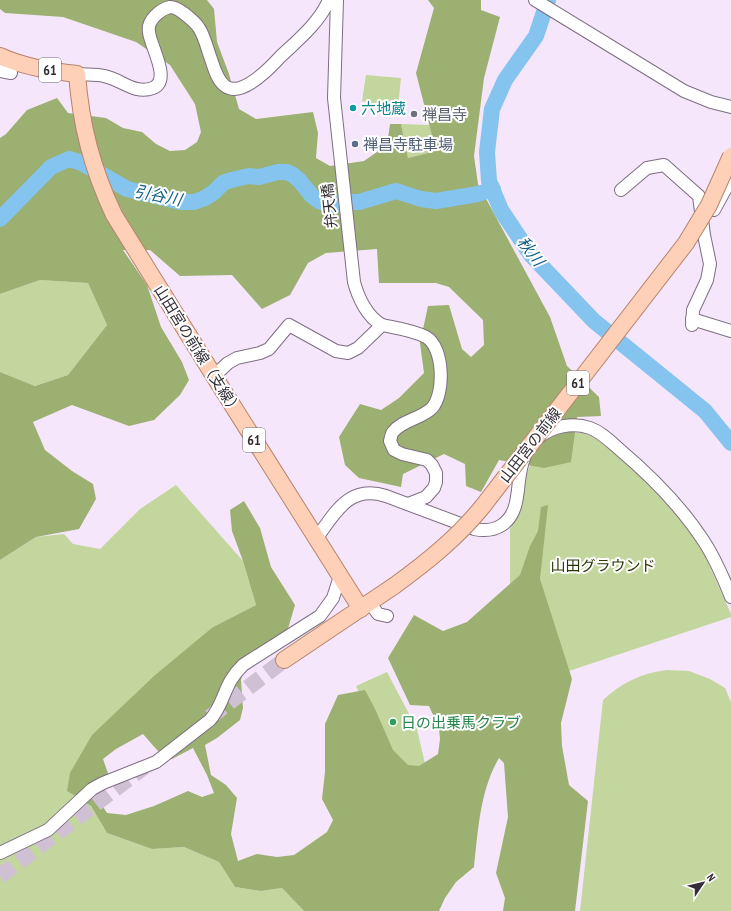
<svg xmlns="http://www.w3.org/2000/svg" width="731" height="911" font-family="'PT Sans Narrow','Noto Sans JP',sans-serif">
  <style>
    .green { fill: #c3d69e }
    .forest { fill: #9cb071; fill-rule: evenodd }
    .lines { fill: none; stroke-linecap: round; stroke-linejoin: round }
    .river { stroke: #84c4ee; stroke-width: 16 }
    .major-tunnel { stroke: #cfc1d3; stroke-width: 16; stroke-dasharray: 16 8; stroke-linecap: butt }
    .minor-casing { stroke: #7c6e81; stroke-width: 14 }
    .major-casing { stroke: #b7836c; stroke-width: 18 }
    .minor { stroke: #fff; stroke-width: 12 }
    .major { stroke: #fed0b8; stroke-width: 16 }
    .major-bridge-casing { stroke: #b7836c; stroke-width: 18; stroke-linecap: butt }
    .major-bridge { stroke: #fed0b8; stroke-width: 16 }
    .culture-dot { fill: #0f9aa8; stroke: #fff; stroke-width: 1.5 }
    .worship-dot { fill: #6b7280; stroke: #fff; stroke-width: 1.5 }
    .service-dot { fill: #5c6f8a; stroke: #fff; stroke-width: 1.5 }
    .leisure-dot { fill: #2e9e5b; stroke: #fff; stroke-width: 1.5 }
    .labels { text-anchor: middle; dominant-baseline: central; stroke-width: 4; stroke-linejoin: round; paint-order: stroke }
    .shield { fill: #fff; stroke: #706c72; stroke-width: 1 }
    .shield-label { font-size: 14px; font-weight: bold; fill: #332d35 }
    .culture-label { font-size: 15px; fill: #0d838f; stroke: #fff; text-anchor: start }
    .worship-label { font-size: 15px; fill: #5b616d; stroke: #fff; text-anchor: start }
    .service-label { font-size: 15px; fill: #4e5e75; stroke: #fff; text-anchor: start }
    .street-label { font-size: 15px; fill: #332d35; stroke: #fff }
    .park-label { font-size: 15px; fill: #2a3605; stroke: #fff }
    .leisure-label { font-size: 15px; fill: #27864d; stroke: #fff; text-anchor: start }
    .water-label { font-size: 16px; font-style: italic; fill: #125e86; stroke: #fff }
  </style>
  <rect width="100%" height="100%" fill="#f6e6fb"/>
  <g class="green">
    <polygon points="366,75 401,78 398,107 362,101"/>
    <polygon points="401,124 430,125 436,151 408,158"/>
    <polygon points="40,280 88,283 107,325 68,375 35,386 0,372 0,294"/>
    <polygon points="570,433 584,433 595,438 635,469 661,496 698,540 731,614 731,617 551,677 510,611 510,528 520,513 527,473 534,456"/>
    <polygon points="176,485 243,561 256,605 213,627 67,791 91,806 107,833 152,849 184,847 219,862 235,887 261,891 282,888 304,911 0,911 0,560 36,537 64,534 73,544 100,549 140,509"/>
    <path d="M667 670 689 671 710 679 725 688 731 702V911H580L603 700C621 683 642 673 667 670Z"/>
    <polygon points="387,672 417,729 426,768 392,778 381,739 356,686"/>
  </g>
  <g class="forest">
    <polygon points="0,0 207,0 214,9 217,42 229,74 239,109 256,119 313,112 318,133 316,158 330,166 364,161 387,145 390,124 401,124 408,158 436,151 416,73 434,8 428,0 481,0 481,10 500,17 484,78 474,156 478,184 550,317 567,366 599,397 601,416 577,417 571,462 544,468 499,460 481,492 466,486 465,464 444,454 403,474 401,487 359,478 345,465 339,437 360,404 381,410 399,398 424,373 420,343 428,306 449,305 462,349 471,357 484,345 483,320 449,287 436,283 379,283 377,249 326,253 308,263 290,295 262,309 232,275 180,276 150,250 123,250 147,285 161,327 182,362 189,380 180,395 154,420 129,426 72,405 33,422 45,450 72,471 93,484 96,499 79,529 36,537 0,560 0,372 35,386 68,375 107,325 88,283 40,280 0,294 0,138 6,134 27,110 57,98 68,113 106,118 123,128 142,132 156,144 170,151 185,150 197,142 201,132 195,104 170,65 136,42 63,17 5,13 0,9"/>
    <path d="M244 501 260 528 271 567 295 605 287 632 244 669 241 680 243 708 240 720 217 738 205 745 211 775 226 785 237 798 231 834 238 861 257 854 277 857 294 855 327 832 333 820 322 799 325 772V724L338 695 365 690 375 709 393 750 408 765 419 766 438 754 440 739 439 728 429 706 410 705 388 658 414 615 443 631 467 622 520 575 530 546 538 531 541 507 548 505 540 579 572 679 561 723 562 746 569 785 588 801 575 911H503L505 898 496 873 508 817 504 763 499 758C480 790 478 831 474 867L456 882 445 898 439 911H304L282 888 261 891 235 887 219 862 184 847 152 849 107 833 91 806 67 791 70 773 92 735 154 676 213 627 256 605 243 561 232 531 230 510ZM143 734 157 750 172 759 193 748 207 775 214 793 202 797 188 791 154 806 126 815 107 813 91 788 109 776 103 759 116 749Z"/>
  </g>
  <g class="lines">
    <g class="river">
      <polyline points="548,0 536,36 505,80 492,109 487,152 489,181 501,210 531,255 594,321 705,411 731,443"/>
      <polyline points="0,219 51,167 69,159 82,163 127,189 181,202 194,202 205,198 214,192 223,183 231,180 249,176 259,177 278,172 287,172 293,175 299,180 312,196 319,201 332,205 349,202 359,202 396,191 421,199 436,201 478,194 493,189"/>
    </g>
    <g class="major-tunnel">
      <polyline points="210,717 284,660"/>
      <polyline points="0,876 144,767"/>
    </g>
    <g class="minor-casing">
      <g id="minor">
        <path d="M337 0 334 98 354 282C358 297 367 317 382 325 396 328 413 330 426 337 444 347 445 394 432 408 421 419 402 420 393 432 391 434 391 438 390 441L394 450 402 454 427 460 432 465 436 473V482L434 488 426 497 408 504"/>
        <polyline points="535,0 684,91 711,102 731,107"/>
        <polyline points="0,71 11,73"/>
        <path d="M77 74C86 75 95 74 104 76 121 79 134 95 153 88 172 80 150 46 149 32 148 26 151 20 155 16 159 12 165 8 170 7 177 7 182 12 186 15 191 19 196 23 199 28 205 37 207 49 211 59 214 68 217 80 225 86 241 98 270 68 280 57 298 40 319 23 329 0"/>
        <polyline points="621,190 647,168 664,165 699,196 704,235 710,264 707,280 693,310 692,325"/>
        <polyline points="714,210 731,179"/>
        <polyline points="692,319 731,331"/>
        <polyline points="214,376 228,363 237,358 260,353 269,349 289,325 336,351 348,353 358,348 382,325"/>
        <path d="M538 438C552 426 573 422 590 428 601 432 610 441 619 449 651 476 680 505 703 540 715 558 723 577 731 597"/>
        <path d="M316 539C335 513 349 484 386 496L474 529C484 531 493 531 502 525 524 510 514 478 525 456"/>
        <polyline points="370,603 378,614 387,616"/>
        <path d="M0 853 48 830 92 789 103 783 156 762 210 720C221 708 223 694 231 680 234 675 238 670 243 665L320 616 333 598 340 576"/>
      </g>
    </g>
    <g class="major-casing">
      <g id="major">
        <path d="M0 56C24 67 51 71 77 74 81 126 92 168 114 215L214 376 361 609"/>
        <polyline points="284,660 394,586"/>
      </g>
    </g>
    <use href="#minor" class="minor"/>
    <use href="#major" class="major"/>
    <g class="major-bridge-casing">
      <path id="major-bridge" d="M394 586C427 562 457 538 483 506L686 243 709 205 731 156"/>
    </g>
    <use href="#major-bridge" class="major-bridge"/>
  </g>
  <circle class="culture-dot" cx="353" cy="108" r="4"/>
  <circle class="worship-dot" cx="414" cy="114" r="4"/>
  <circle class="service-dot" cx="355" cy="144" r="4"/>
  <circle class="leisure-dot" cx="393" cy="722" r="4"/>
  <g class="labels">
    <g class="shield">
      <rect x="39" y="58" width="22" height="24" rx="3"/>
      <rect x="567" y="371" width="22" height="24" rx="3"/>
      <rect x="243" y="428" width="22" height="24" rx="3"/>
    </g>
    <g class="shield-label">
      <text x="50" y="70">61</text>
      <text x="578" y="383">61</text>
      <text x="254" y="440">61</text>
    </g>
    <g class="culture-label">
      <text x="361" y="108">六地蔵</text>
    </g>
    <g class="worship-label">
      <text x="422" y="114">禅昌寺</text>
    </g>
    <g class="service-label">
      <text x="363" y="144">禅昌寺駐車場</text>
    </g>
    <g class="street-label">
      <text transform="translate(329 206) rotate(-96)">弁天橋</text>
      <text transform="translate(198 350) rotate(58)">山田宮の前線（支線）</text>
      <text transform="translate(530 445) rotate(-52)">山田宮の前線</text>
    </g>
    <g class="park-label">
      <text x="603" y="565">山田グラウンド</text>
    </g>
    <g class="leisure-label">
      <text x="401" y="722">日の出乗馬クラブ</text>
    </g>
    <g class="water-label">
      <text transform="translate(158 195) rotate(11)">引谷川</text>
      <text transform="translate(531 251) rotate(52)">秋川</text>
    </g>
  </g>
  <g transform="translate(703 883) rotate(55)" stroke="#ffffff" stroke-width="3" paint-order="stroke">
  <path d="M0-3L7 15L0 10L-7 15Z" fill="#332d35"/>
  <text y="-6" font-size="11" font-weight="bold" text-anchor="middle" fill="#332d35">N</text>
  </g>
</svg>
